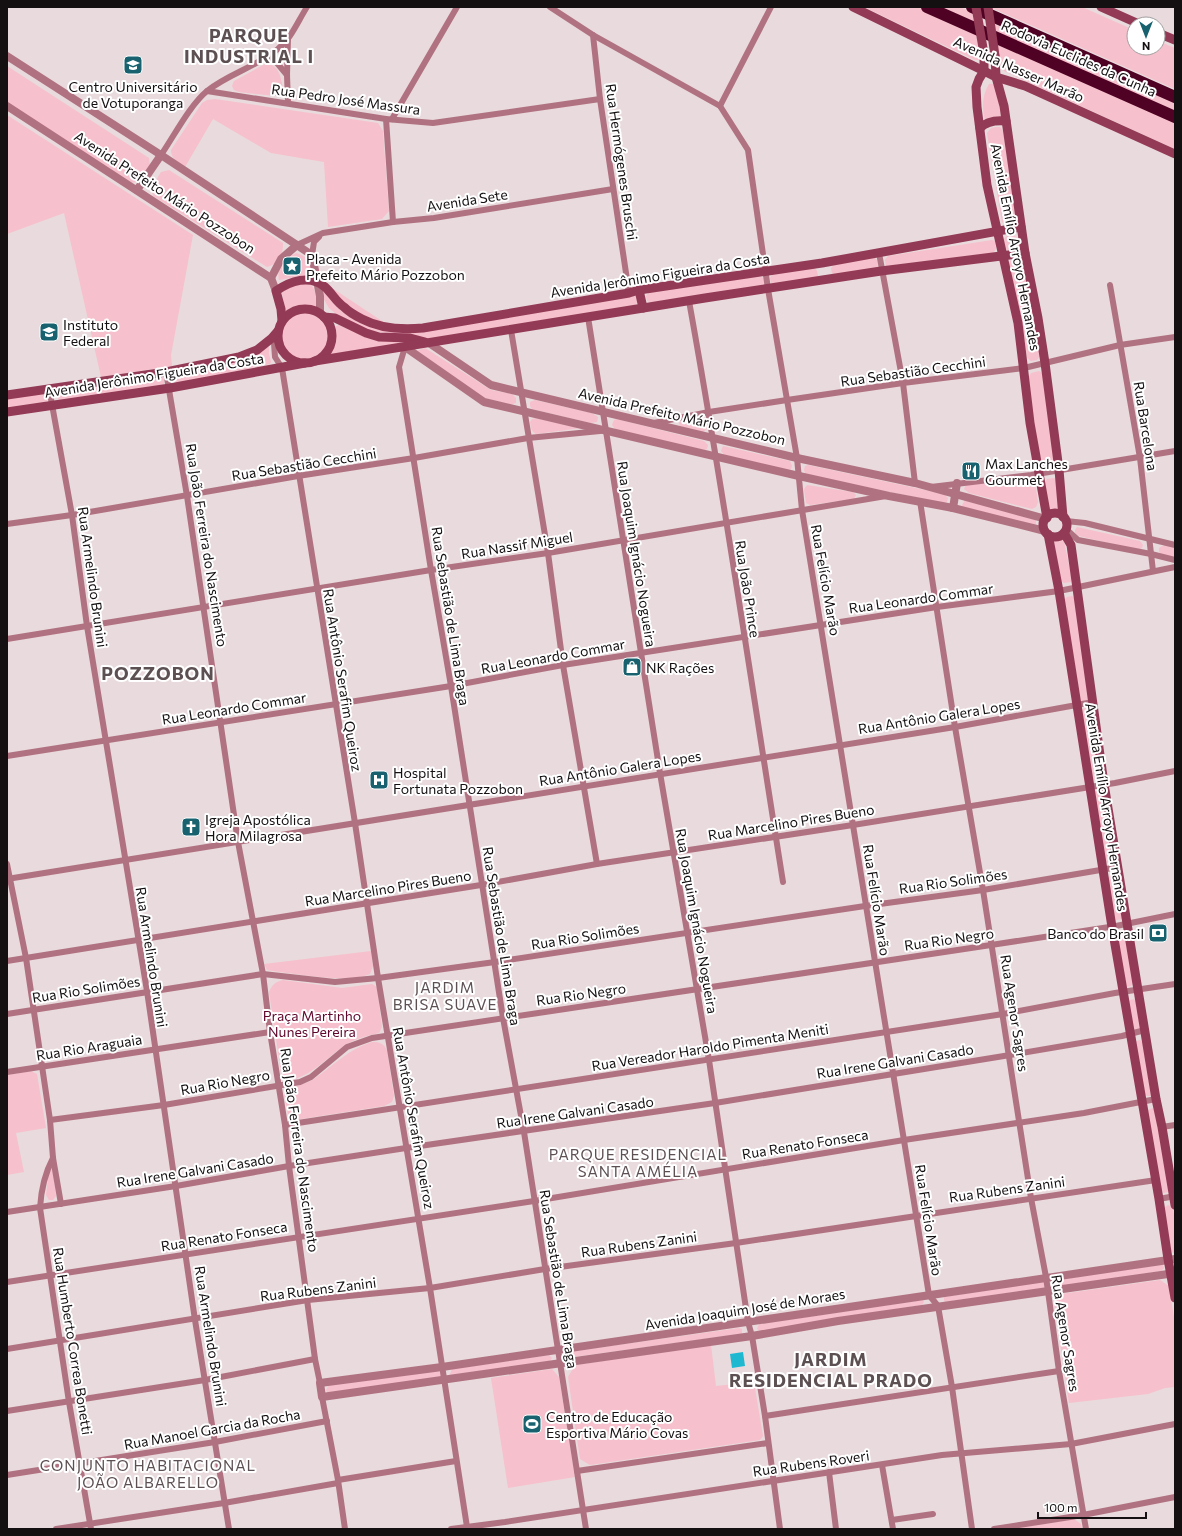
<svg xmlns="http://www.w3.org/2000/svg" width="1182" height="1536" font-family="Commissioner,sans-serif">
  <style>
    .green { fill: #f6c0cc }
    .water { fill: #1fb8d1 }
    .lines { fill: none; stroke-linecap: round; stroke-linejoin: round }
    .minor { stroke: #b07281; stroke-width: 6 }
    .tertiary { stroke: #b07281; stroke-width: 8 }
    .secondary { stroke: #933a56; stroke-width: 9 }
    .motorway { stroke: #4f0223; stroke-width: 12 }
    .secondary-bridge { stroke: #933a56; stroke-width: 9 }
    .labels { text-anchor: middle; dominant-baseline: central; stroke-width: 4; stroke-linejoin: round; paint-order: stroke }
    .street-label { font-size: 14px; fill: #141011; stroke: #fff }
    .poi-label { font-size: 14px; fill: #141011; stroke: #fff; text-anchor: start }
    .park-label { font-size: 14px; fill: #5e062b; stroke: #fff }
    .neighbourhood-label { font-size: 15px; letter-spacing: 1px; fill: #5d5053; stroke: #fff }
    .district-label { font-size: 18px; font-weight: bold; letter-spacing: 1px; fill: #5d5053; stroke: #fff }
  </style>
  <rect width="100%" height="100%" fill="#e9dadd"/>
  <g class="green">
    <polygon points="864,7 918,7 976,33 980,60 975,60"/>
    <polygon points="934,7 960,7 973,13 974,25"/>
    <polygon points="991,7 1082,7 1134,30 1134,48 1158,48 1158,41 1175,48 1175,89 992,8"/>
    <polygon points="994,24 1175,102 1175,113 996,36"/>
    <polygon points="997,43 1175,121 1175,149 1004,71 1000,64"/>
    <path d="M265 64C279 63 281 78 283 88L281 92 275 96 239 92 234 90 232 86 234 81Z"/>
    <polygon points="7,66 149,158 150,167 140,181 131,183 7,103"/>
    <path d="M989 84C991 84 993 83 995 86 999 90 999 110 1001 116L1000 118 985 120C982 108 982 95 989 84Z"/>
    <path d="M215 99 378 123 383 131 389 211 382 219 328 227 324 162 271 153 213 119 185 167C178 162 171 159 171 150L202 103 207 100Z"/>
    <polygon points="7,115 193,235 171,355 172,366 101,377 64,213 7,234"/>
    <polygon points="996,127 1000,127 1003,131 1016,219 1012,224 1004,224 1002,222 987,133 991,128"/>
    <path d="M169 170 283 243C283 255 280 263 267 267L153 196 151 188 161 172Z"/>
    <circle cx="1011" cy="243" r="8"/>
    <polygon points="992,240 995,241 996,249 993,253 886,266 885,260 888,256"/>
    <path d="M296 253C311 258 309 261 313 276L311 277 301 276 279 280C276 267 285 259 296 253Z"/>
    <polygon points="874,257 877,260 878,266 876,270 838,276 832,273 831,268 834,265"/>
    <polygon points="1019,259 1023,262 1035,319 1040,356 1037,360 1031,361 1027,358 1022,323 1008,264 1011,260"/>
    <polygon points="814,267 817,271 818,276 814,280 776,286 771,283 770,278 773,274"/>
    <polygon points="759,276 764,278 764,283 762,288 652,303 647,301 646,296 650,291"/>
    <path d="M309 283C316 289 319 300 316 309 305 303 296 309 286 313L282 294 283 289 288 286Z"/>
    <path d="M329 286 388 325C362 318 345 307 329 286Z"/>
    <polygon points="326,291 386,330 636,296 638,302 633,307 429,340 367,330 335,313 329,308 323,298 323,292"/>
    <circle cx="305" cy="336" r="23"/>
    <polygon points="339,325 348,329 407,342 330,355 336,341 334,327"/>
    <polygon points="267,346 269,347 269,354 271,362 270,364 180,384 175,382 174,377 176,373"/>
    <polygon points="425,348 491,390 512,394 516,398 516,403 510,405 481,397 416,351"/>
    <polygon points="1039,371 1043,374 1054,461 1052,466 1045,467 1042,464 1033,422 1029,377 1031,373"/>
    <polygon points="160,376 164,379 164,384 161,387 63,401 58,399 57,392"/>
    <polygon points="41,393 47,395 47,401 42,404 7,409 7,398"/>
    <polygon points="535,400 592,413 598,417 597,422 590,423 532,409 530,406 530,402"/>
    <path d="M536 418 581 428 536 434C531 431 531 428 530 422L532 419Z"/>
    <polygon points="617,419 704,441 708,445 707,449 705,450 616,430 612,425 614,420"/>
    <polygon points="704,419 707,423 707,429 703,432 680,426 679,423 681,421"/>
    <polygon points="723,446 790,461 792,466 791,469 788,470 725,456 721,451"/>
    <polygon points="808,465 944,494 948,498 947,502 944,503 806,475 804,470 805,466"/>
    <polygon points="1054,478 1058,480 1061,512 1049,511 1045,482 1047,479"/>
    <polygon points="1027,479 1032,480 1035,483 1038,502 1036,507 1032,509 969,493 964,489 966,485 969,484"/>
    <polygon points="807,485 853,492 856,495 854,499 810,505 806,503 804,489"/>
    <polygon points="965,500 1036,519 1036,524 1033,526 963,507 962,505"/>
    <polygon points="1077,527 1140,541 1143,545 1142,548 1137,550 1079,536 1075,533 1075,530"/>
    <polygon points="1063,537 1072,579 1071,582 1064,583 1061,581 1053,539"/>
    <polygon points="1164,545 1175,547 1175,557 1162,555 1159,552 1159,548"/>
    <polygon points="1072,596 1075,599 1089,697 1087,700 1081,702 1064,600 1067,597"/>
    <polygon points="1087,708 1090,710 1100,775 1098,779 1093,780 1091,777 1082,709"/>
    <polygon points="1095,791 1100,791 1104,793 1113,860 1107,863 1105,861"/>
    <polygon points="1113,875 1115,878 1123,917 1122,919 1116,920 1115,918 1107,880 1109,877"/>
    <polygon points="1124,932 1126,935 1133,983 1131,986 1127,987 1125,985 1116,936 1119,933"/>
    <path d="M371 951 373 966 370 974C349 984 298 974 273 971L267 970 264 964Z"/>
    <path d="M283 980 342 988 372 984 377 987 382 1027 379 1033C367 1036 354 1039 344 1046 326 1058 311 1077 289 1080L283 1077 281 1072 269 992C272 985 275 982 283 980Z"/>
    <polygon points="1134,999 1137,1002 1140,1027 1140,1030 1135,1030 1133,1029 1128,1003 1130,1000"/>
    <polygon points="1140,1040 1143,1043 1151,1096 1147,1096 1143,1093 1136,1041"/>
    <path d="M372 1042C380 1042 383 1043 387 1050L394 1096 392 1102 384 1106 295 1120 288 1114 284 1094 288 1089C297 1085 306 1084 314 1079 334 1065 349 1049 372 1042Z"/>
    <polygon points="31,1071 37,1074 46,1128 16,1133 24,1172 7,1175 7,1075"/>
    <polygon points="1153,1108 1157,1112 1169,1187 1168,1192 1164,1193 1161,1190 1147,1115 1148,1110"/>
    <polygon points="51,1169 53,1169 56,1196 53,1200 49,1200 46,1195 49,1171"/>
    <polygon points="1168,1205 1173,1208 1175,1220 1175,1254 1171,1251 1164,1208"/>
    <polygon points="1162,1263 1164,1268 1161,1271 1056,1288 1051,1285 1053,1281"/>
    <polygon points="1160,1280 1169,1286 1175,1324 1175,1387 1165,1388 1148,1394 1069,1403 1054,1302 1061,1294"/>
    <polygon points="1041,1281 1045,1282 1044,1288 945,1302 944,1300 944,1297"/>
    <polygon points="923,1300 924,1302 922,1305 760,1331 757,1329 759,1324"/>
    <polygon points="739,1328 742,1329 742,1334 566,1358 564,1357 566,1352"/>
    <polygon points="711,1345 716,1386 754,1382 763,1436 760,1440 590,1465 580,1459 568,1377 575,1365"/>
    <polygon points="549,1355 552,1358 550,1361 451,1376 450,1374 452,1369"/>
    <polygon points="552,1369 559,1377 575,1477 508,1488 491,1378"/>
    <polygon points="438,1371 441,1373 442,1377 328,1394 326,1390 329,1385"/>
    <polygon points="1074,1519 1081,1524 1082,1529 1011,1529"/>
  </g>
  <polygon class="water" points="743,1352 745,1366 732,1368 730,1354"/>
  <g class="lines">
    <g class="minor">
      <polyline points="550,7 593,35 720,106 748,150 768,289 797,458 802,510 929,1295 938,1306 952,1387 972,1529"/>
      <polyline points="593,35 600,99 629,293"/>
      <polyline points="288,38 287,75 288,103"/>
      <polyline points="268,56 277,63 287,75"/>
      <polyline points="207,91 386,119 433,123 600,99"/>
      <polyline points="720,106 771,7"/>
      <polyline points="386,119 393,222"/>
      <polyline points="392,119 457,7"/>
      <path d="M161 155C174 136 190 105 207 91 228 74 256 67 278 49 291 39 298 21 307 7"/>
      <polyline points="297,245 323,233 393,222 434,218 613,189"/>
      <polyline points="879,253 903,383 915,483"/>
      <polyline points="312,255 314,242 319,237"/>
      <polyline points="1110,285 1140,458 1153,571"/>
      <path d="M689 301C724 494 752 688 783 882"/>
      <polyline points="588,317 660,773 709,1060 748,1322 752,1336 765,1416 780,1529"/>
      <polyline points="511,330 548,553 563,665 597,864"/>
      <polyline points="278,338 274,343 275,357 282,368 355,823 378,978 430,1288 467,1527"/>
      <polyline points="405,347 399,367 431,570 451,686 503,1018 524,1132 586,1529"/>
      <polyline points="166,372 187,496 238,842 263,974 270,1032 285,1125 289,1166 315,1359 320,1383"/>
      <polyline points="49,388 72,515 87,626 147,991 195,1320 229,1529"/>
      <polyline points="654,423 709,412 787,400 903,383 1024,368 1120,345 1175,337"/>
      <polyline points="931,487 1031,475 1175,451"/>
      <polyline points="920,501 955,727 983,890 1031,1198 1046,1277 1059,1371 1086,1529"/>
      <polyline points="1066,521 1085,523 1175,545"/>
      <polyline points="7,524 72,515 298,476 414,458 528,438 600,431"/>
      <polyline points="1066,529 1078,540 1151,554 1175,560"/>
      <polyline points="7,639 431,570 548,553 886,496"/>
      <polyline points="7,756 451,686 563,665 937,607 1059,591 1175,567"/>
      <polyline points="7,864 26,958 50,1120 53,1158 61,1204"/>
      <polyline points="7,879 955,727 1093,702"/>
      <polyline points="7,961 481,885 597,864 853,825 1115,783 1175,771"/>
      <polyline points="7,1014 263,974 335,982 378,978 495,962 865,906 983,890 1118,867"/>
      <polyline points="7,1072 270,1032"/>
      <polyline points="50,1120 164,1105 300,1082 311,1077 347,1047 372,1038 991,945 1116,926 1175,914"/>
      <polyline points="285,1125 1003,1014 1115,993 1175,984"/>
      <polyline points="1162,1127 1175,1125"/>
      <path d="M53 1158C45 1173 41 1191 40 1208L69 1402 91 1529"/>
      <polyline points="1159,1199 1175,1196"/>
      <polyline points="7,1212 176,1186 289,1166 406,1148 715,1103 1010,1055 1122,1036 1145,1030"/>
      <polyline points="7,1282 534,1201 904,1140 1084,1113 1156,1099"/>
      <polyline points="7,1349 308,1300 430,1288 545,1269 736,1243 1156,1180"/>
      <polyline points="322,1397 338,1480 345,1529"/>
      <polyline points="7,1411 205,1380 315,1359"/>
      <polyline points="765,1416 1059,1371"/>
      <polyline points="882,1465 893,1529"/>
      <polyline points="577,1471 768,1443"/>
      <polyline points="829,1472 836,1529"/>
      <polyline points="7,1475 215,1442 327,1421"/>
      <polyline points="338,1480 456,1461"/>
      <polyline points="892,1520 933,1514"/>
      <polyline points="56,1529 224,1503 338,1483"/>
      <polyline points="451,1529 505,1522 942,1455 1071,1444 1175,1424"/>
      <polyline points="994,1529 1083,1515 1175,1497"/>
    </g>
    <g class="tertiary">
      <polyline points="7,56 161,155 312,255 320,296 320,314"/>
      <polyline points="7,106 271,278 276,291"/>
      <polyline points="137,190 161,155"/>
      <polyline points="271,278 281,259 297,245"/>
      <polyline points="429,343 491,385 797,458 915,483 1046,519"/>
      <polyline points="405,347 484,402 799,476 889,496 953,508 1045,531"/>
      <polyline points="953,508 957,483"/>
      <polyline points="1175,1259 442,1367 320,1383 322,1397 752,1336 838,1321 1175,1273"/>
    </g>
    <g class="secondary">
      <polyline points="853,7 984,71 996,77 1025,86 1175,154"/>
      <polyline points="1101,7 1139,24"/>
      <polyline points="1158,33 1175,40"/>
      <polyline points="984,54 984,71 979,79 976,87 977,107 987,185 1018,323 1030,423 1047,518"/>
      <polyline points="995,56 996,77 1004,106 1025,253 1038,318 1045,363 1059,470 1063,517"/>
      <path d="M980 128C987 121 996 120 1006 121"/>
      <polyline points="639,290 643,308"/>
      <circle cx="305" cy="336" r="27"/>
      <polyline points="324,317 335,318 366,333 379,337 410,338 425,342"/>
      <path d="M282 321 281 309 276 291C290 281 310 274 325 287 332 293 336 302 344 307 349 312 356 316 362 319 381 329 402 330 423 328L629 293 639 290 822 263 1021 227"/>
      <polyline points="315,361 705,298 881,271 1025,253"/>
      <polyline points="7,395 166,372 239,357 257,350 272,338 278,331"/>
      <polyline points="7,412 170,388 305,363"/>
      <circle cx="1055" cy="525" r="12"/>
      <polyline points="1064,533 1071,545 1104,784 1156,1099 1162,1127 1175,1205"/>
      <polyline points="1048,534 1059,591 1112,927 1159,1199 1168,1259 1175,1298"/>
    </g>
    <g class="motorway">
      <polyline points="927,7 1175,117"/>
      <polyline points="972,7 1175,97"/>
    </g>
    <g class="secondary-bridge">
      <polyline points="976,7 984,54"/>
      <polyline points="988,7 995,56"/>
    </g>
  </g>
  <defs>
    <g id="university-square" transform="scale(1)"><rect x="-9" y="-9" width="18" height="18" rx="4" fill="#186270" stroke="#fff"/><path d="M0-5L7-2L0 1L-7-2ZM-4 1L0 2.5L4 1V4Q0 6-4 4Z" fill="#fff"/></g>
    <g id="sight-square" transform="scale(1)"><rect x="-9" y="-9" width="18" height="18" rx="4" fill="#186270" stroke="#fff"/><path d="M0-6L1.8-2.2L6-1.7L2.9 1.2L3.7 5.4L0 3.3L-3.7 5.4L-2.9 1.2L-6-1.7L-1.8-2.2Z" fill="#fff"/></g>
    <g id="restaurant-square" transform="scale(1)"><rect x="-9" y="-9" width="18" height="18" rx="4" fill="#186270" stroke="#fff"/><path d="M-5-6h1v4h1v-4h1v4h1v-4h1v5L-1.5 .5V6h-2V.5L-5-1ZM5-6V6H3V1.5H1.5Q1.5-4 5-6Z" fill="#fff"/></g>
    <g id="shop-square" transform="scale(1)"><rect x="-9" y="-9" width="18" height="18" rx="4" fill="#186270" stroke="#fff"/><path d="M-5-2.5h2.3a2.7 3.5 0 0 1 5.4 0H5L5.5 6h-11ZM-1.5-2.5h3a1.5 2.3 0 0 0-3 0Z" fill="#fff"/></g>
    <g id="hospital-square" transform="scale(1)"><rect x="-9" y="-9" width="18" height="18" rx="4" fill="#186270" stroke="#fff"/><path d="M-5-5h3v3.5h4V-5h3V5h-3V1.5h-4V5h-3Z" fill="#fff"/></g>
    <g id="church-square" transform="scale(1)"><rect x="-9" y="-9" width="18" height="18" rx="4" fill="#186270" stroke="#fff"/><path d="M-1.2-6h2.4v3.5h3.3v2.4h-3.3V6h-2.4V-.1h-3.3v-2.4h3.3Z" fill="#fff"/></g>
    <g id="bank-square" transform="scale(1)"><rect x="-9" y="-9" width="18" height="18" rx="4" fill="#186270" stroke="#fff"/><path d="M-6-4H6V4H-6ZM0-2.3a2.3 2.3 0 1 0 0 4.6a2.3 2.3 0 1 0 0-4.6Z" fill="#fff"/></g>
    <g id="stadium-square" transform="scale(1)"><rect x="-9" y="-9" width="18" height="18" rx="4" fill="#186270" stroke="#fff"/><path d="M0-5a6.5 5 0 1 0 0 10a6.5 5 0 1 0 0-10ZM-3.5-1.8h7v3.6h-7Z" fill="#fff"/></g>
  </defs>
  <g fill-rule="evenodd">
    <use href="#university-square" x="133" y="65"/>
    <use href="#sight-square" x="292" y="266"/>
    <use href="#university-square" x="49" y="332"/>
    <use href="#restaurant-square" x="971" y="471"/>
    <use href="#shop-square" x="632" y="667"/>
    <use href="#hospital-square" x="379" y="780"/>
    <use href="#church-square" x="191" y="827"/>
    <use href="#bank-square" x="1158" y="933"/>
    <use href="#stadium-square" x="532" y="1424"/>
  </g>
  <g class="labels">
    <g class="street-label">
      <text transform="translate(1079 58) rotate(24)">Rodovia Euclides da Cunha</text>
      <text transform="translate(1019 69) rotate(24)">Avenida Nasser Marão</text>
      <text transform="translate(346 99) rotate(8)">Rua Pedro José Massura</text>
      <text transform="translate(622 162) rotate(82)">Rua Hermógenes Bruschi</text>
      <text transform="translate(165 192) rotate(33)">Avenida Prefeito Mário Pozzobon</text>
      <text transform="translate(467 200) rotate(-9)">Avenida Sete</text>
      <text transform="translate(1016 247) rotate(79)">Avenida Emílio Arroyo Hernandes</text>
      <text transform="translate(660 275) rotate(-9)">Avenida Jerônimo Figueira da Costa</text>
      <text transform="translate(913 371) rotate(-8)">Rua Sebastião Cecchini</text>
      <text transform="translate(154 375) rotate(-9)">Avenida Jerônimo Figueira da Costa</text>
      <text transform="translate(682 416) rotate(13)">Avenida Prefeito Mário Pozzobon</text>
      <text transform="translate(1146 426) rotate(81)">Rua Barcelona</text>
      <text transform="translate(304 464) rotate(-9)">Rua Sebastião Cecchini</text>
      <text transform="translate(207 545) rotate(81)">Rua João Ferreira do Nascimento</text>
      <text transform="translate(517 545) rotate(-9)">Rua Nassif Miguel</text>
      <text transform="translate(637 554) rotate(81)">Rua Joaquim Ignácio Nogueira</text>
      <text transform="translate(93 577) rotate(82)">Rua Armelindo Brunini</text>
      <text transform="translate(826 580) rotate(80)">Rua Felício Marão</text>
      <text transform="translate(748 589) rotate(81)">Rua João Prince</text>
      <text transform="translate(921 598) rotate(-8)">Rua Leonardo Commar</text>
      <text transform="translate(451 616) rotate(81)">Rua Sebastião de Lima Braga</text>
      <text transform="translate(553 656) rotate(-10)">Rua Leonardo Commar</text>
      <text transform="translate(343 680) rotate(81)">Rua Antônio Serafim Queiroz</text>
      <text transform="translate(234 708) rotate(-9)">Rua Leonardo Commar</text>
      <text transform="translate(939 716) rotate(-9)">Rua Antônio Galera Lopes</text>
      <text transform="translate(620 768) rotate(-9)">Rua Antônio Galera Lopes</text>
      <text transform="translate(1107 807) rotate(81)">Avenida Emílio Arroyo Hernandes</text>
      <text transform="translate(791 822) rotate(-9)">Rua Marcelino Pires Bueno</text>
      <text transform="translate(953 881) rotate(-8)">Rua Rio Solimões</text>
      <text transform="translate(388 888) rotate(-9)">Rua Marcelino Pires Bueno</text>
      <text transform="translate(877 900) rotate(81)">Rua Felício Marão</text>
      <text transform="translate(697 921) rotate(80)">Rua Joaquim Ignácio Nogueira</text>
      <text transform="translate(502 936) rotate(81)">Rua Sebastião de Lima Braga</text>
      <text transform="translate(585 936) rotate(-9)">Rua Rio Solimões</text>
      <text transform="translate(949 939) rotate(-8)">Rua Rio Negro</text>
      <text transform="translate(152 957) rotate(81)">Rua Armelindo Brunini</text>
      <text transform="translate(86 989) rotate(-9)">Rua Rio Solimões</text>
      <text transform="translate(581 994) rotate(-8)">Rua Rio Negro</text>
      <text transform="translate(1015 1013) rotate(81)">Rua Agenor Sagres</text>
      <text transform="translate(89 1047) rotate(-9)">Rua Rio Araguaia</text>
      <text transform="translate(710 1047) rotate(-9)">Rua Vereador Haroldo Pimenta Meniti</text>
      <text transform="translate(895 1061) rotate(-9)">Rua Irene Galvani Casado</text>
      <text transform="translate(225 1082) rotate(-10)">Rua Rio Negro</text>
      <text transform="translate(575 1112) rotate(-8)">Rua Irene Galvani Casado</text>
      <text transform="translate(414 1118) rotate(80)">Rua Antônio Serafim Queiroz</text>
      <text transform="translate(805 1144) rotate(-9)">Rua Renato Fonseca</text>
      <text transform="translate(300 1150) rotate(82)">Rua João Ferreira do Nascimento</text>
      <text transform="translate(195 1170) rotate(-9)">Rua Irene Galvani Casado</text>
      <text transform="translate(1007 1189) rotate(-8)">Rua Rubens Zanini</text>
      <text transform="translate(929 1220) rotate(81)">Rua Felício Marão</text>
      <text transform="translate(224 1236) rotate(-9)">Rua Renato Fonseca</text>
      <text transform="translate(639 1244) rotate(-8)">Rua Rubens Zanini</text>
      <text transform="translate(559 1279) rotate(81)">Rua Sebastião de Lima Braga</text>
      <text transform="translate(318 1289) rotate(-7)">Rua Rubens Zanini</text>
      <text transform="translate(745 1309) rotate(-9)">Avenida Joaquim José de Moraes</text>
      <text transform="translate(1066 1333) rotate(81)">Rua Agenor Sagres</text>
      <text transform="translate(211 1336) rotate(81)">Rua Armelindo Brunini</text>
      <text transform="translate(73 1341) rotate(81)">Rua Humberto Correa Bonetti</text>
      <text transform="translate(212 1429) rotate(-10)">Rua Manoel Garcia da Rocha</text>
      <text transform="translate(811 1463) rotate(-8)">Rua Rubens Roveri</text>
    </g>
    <g class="poi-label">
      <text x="133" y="86" text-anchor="middle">Centro Universitário<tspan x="133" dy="16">de Votuporanga</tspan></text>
      <text x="306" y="258">Placa - Avenida<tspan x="306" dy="16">Prefeito Mário Pozzobon</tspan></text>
      <text x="63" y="324">Instituto<tspan x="63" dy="16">Federal</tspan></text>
      <text x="985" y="463">Max Lanches<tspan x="985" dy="16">Gourmet</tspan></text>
      <text x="646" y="667">NK Rações</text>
      <text x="393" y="772">Hospital<tspan x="393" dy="16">Fortunata Pozzobon</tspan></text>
      <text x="205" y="819">Igreja Apostólica<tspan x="205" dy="16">Hora Milagrosa</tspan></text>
      <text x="1144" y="933" text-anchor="end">Banco do Brasil</text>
      <text x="546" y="1416">Centro de Educação<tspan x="546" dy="16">Esportiva Mário Covas</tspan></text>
    </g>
    <g class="park-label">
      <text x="312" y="1015">Praça Martinho<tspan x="312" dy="16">Nunes Pereira</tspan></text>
    </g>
    <g class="neighbourhood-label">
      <text x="445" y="987">JARDIM<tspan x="445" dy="17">BRISA SUAVE</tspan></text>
      <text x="638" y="1154">PARQUE RESIDENCIAL<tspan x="638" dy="17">SANTA AMÉLIA</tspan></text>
      <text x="148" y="1465">CONJUNTO HABITACIONAL<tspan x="148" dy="17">JOÃO ALBARELLO</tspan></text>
    </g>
    <g class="district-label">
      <text x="249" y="35">PARQUE<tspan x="249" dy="21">INDUSTRIAL I</tspan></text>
      <text x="158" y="673">POZZOBON</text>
      <text x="831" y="1359">JARDIM<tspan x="831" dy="21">RESIDENCIAL PRADO</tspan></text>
    </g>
  </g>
  <rect width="1182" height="1536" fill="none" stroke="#141011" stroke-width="16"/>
  <g transform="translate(1146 36) rotate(180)"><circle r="19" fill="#ffffff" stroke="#a19fa0"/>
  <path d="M0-3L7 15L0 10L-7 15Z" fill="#186270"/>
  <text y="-6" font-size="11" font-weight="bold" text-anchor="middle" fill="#141011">N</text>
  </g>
  <path d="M1038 1512v6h108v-6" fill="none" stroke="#141011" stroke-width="2"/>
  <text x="1044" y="1512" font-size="12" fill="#141011" stroke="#ffffff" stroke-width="3" paint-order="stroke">100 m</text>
</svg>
